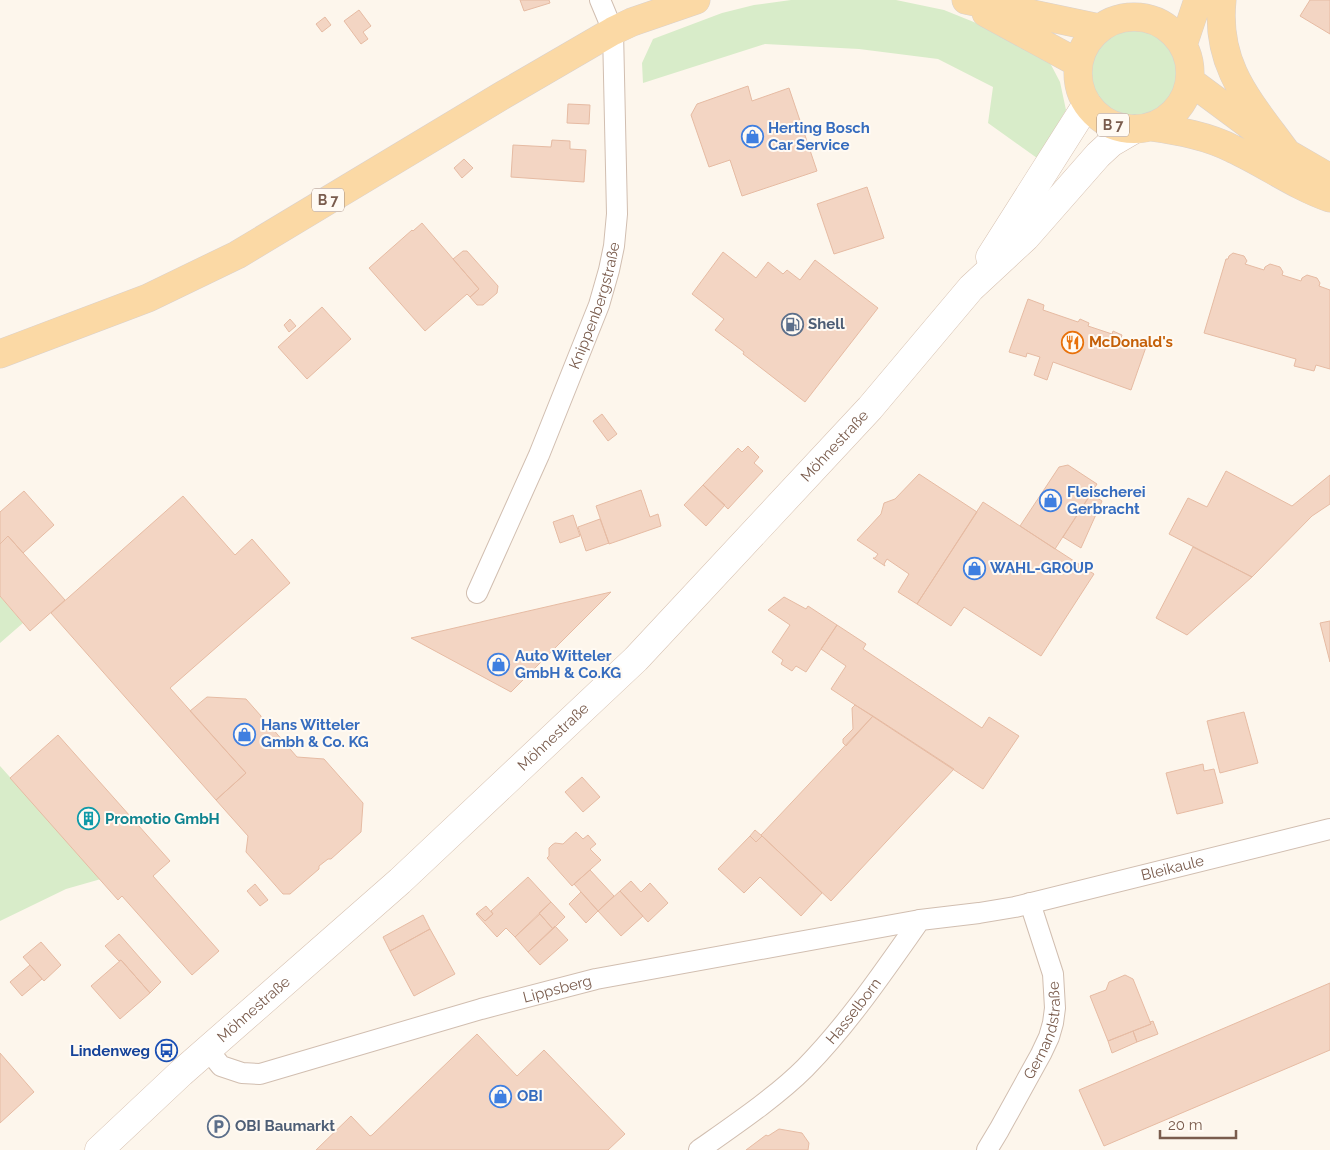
<svg xmlns="http://www.w3.org/2000/svg" width="1330" height="1150" font-family="Raleway,sans-serif">
  <style>
    .green { fill: #d8ecc9 }
    .building { fill: #f3d5c3; stroke: #e6bba3 }
    .lines { fill: none; stroke-linecap: round; stroke-linejoin: round }
    .street-casing { stroke: #d1beb0; stroke-width: 22 }
    .secondary-casing { stroke: #d6c0b0; stroke-width: 29 }
    .primary-casing { stroke: #dad1cd; stroke-width: 29 }
    .street { stroke: #fff; stroke-width: 20 }
    .secondary { stroke: #fff; stroke-width: 28 }
    .primary { stroke: #fbd9a5; stroke-width: 28 }
    .labels { text-anchor: middle; stroke-width: 4; stroke-linejoin: round; paint-order: stroke }
    .shield { fill: #fffaf3; stroke: #a28b7f; stroke-width: 1 }
    .shield-label { font-size: 14px; font-weight: bold; fill: #7a5c4d }
    .shop-label { font-size: 15px; font-weight: bold; fill: #366cbe; stroke: #fffaf3; text-anchor: start }
    .street-label { font-size: 15px; fill: #7a5c4d; stroke: #fffaf3 }
    .service-label { font-size: 15px; font-weight: bold; fill: #4e5e75; stroke: #fffaf3; text-anchor: start }
    .food-label { font-size: 15px; font-weight: bold; fill: #c56008; stroke: #fffaf3; text-anchor: start }
    .culture-label { font-size: 15px; font-weight: bold; fill: #0d838f; stroke: #fffaf3; text-anchor: start }
    .transit-label { font-size: 15px; font-weight: bold; fill: #164399; stroke: #fffaf3; text-anchor: end }
  </style>
  <rect width="100%" height="100%" fill="#fdf6ec"/>
  <path class="green" d="M791,0H896L944,10L996,31L1049,61L1060,82L1066,110L1037,158L988,123L993,87L938,59L859,49L765,44L643,83L642,63L653,39L722,13L754,5Z
    M1091 73a44 44 0 1 1 88 0a44 44 0 1 1-88 0Z
    M0,596L23,623L0,643Z
    M0,766L101,879L66,889L0,921Z"/>
  <path class="building" d="M520,0H549L550,3L524,11Z
    M1310,0H1330V34L1300,16Z
    M359,10L371,26L363,32L368,39L361,44L344,21Z
    M325,17L331,25L322,32L316,24Z
    M748,86L752,101L789,88L817,171L742,196L730,160L709,167L691,115L697,104Z
    M568,104L590,105L589,124L567,123Z
    M552,140L570,141V149L586,150L584,182L511,177L513,145L551,147Z
    M464,159L473,168L462,178L454,168Z
    M867,187L884,238L834,254L817,204Z
    M422,223L479,289L470,297L467,294L425,331L369,268L412,230L413,231Z
    M463,251H467L498,286L497,293L483,305H477L470,297L479,289L453,259Z
    M723,252L756,278L768,262L783,274L787,270L800,280L815,260L878,308L805,402L743,354L744,352L715,330L724,319L692,294Z
    M1233,253L1244,256L1247,261L1245,264L1264,270L1265,267L1270,264L1280,267L1283,272L1282,275L1301,281L1302,278L1307,275L1317,278L1320,283L1319,286L1330,290V369L1316,365L1314,371L1294,366L1296,359L1204,333L1226,259H1228L1229,256Z
    M1028,299L1044,305L1043,310L1078,322L1080,319L1089,323L1088,326L1112,334L1113,331L1122,335L1121,338L1146,347L1131,390L1053,362L1047,380L1034,375L1040,357L1027,353L1026,357L1009,352Z
    M322,307L351,339L307,379L278,347Z
    M290,319L296,326L289,332L284,325Z
    M602,414L617,434L608,441L593,421Z
    M748,446L759,457L754,463L763,471L728,509L703,485L738,448L742,452Z
    M1068,465L1097,484L1055,549L1020,526L1059,467Z
    M1226,471L1292,506L1330,475V504L1312,516L1252,577L1169,534L1188,498L1207,507Z
    M919,474L977,512L917,604L898,592L909,574L887,559L884,564L885,566L873,558H875L878,554L857,540L881,514L884,503L895,499Z
    M703,485L725,505L706,526L684,505Z
    M641,490L650,517L658,514L661,526L609,544L596,506Z
    M24,491L54,525L23,553L8,536L0,544V512Z
    M1091,494L1102,501L1081,548L1063,537Z
    M183,496L235,555L252,539L290,583L170,688L246,773L216,800L51,613Z
    M983,502L1094,574L1041,656L964,607L951,626L917,604Z
    M573,515L580,536L560,543L553,522Z
    M600,519L609,543L586,551L578,527Z
    M8,536L65,600L30,631L0,596V544Z
    M1193,547L1252,577L1187,635L1156,618Z
    M611,592L511,692L411,638Z
    M784,597L806,609L808,606L837,625L806,672L796,666L792,671L781,664L783,660L772,652L790,625L768,610Z
    M1330,621V662L1320,623Z
    M837,625L866,644L863,649L982,728L989,717L1019,736L983,789L831,689L846,666L821,649Z
    M207,697L246,699L261,716V719L268,727H271L297,757L324,759L363,803L361,832L331,859H328L319,866V869L290,894H283L246,852L248,836L216,800L246,773L190,711Z
    M855,705L873,716L846,746L843,743V739L853,729L852,708Z
    M1244,712L1258,763L1220,773L1207,721Z
    M873,716L954,769L831,901L761,835Z
    M58,735L170,861L153,876L219,951L192,975L122,896L118,900L10,778Z
    M1203,764L1204,771L1214,769L1223,803L1177,814L1166,773Z
    M582,777L600,797L583,812L565,792Z
    M755,830L762,836L756,842L750,836Z
    M576,832L583,839L588,835L596,844L590,849L601,860L572,886L547,858L549,856V848L552,845L555,843L563,844Z
    M750,836L756,842L762,836L822,893L801,916L760,877L744,893L718,869Z
    M590,870L614,896L598,911L574,884Z
    M528,877L551,902L515,937L506,928L497,937L476,914L477,913L485,921L493,914L491,911Z
    M631,881L641,892L650,883L668,903L648,922L620,891Z
    M255,884L268,900L260,906L247,891Z
    M620,891L643,916L621,936L598,911Z
    M581,892L598,911L586,923L569,904Z
    M551,902L565,917L553,929L539,913Z
    M486,906L493,914L485,921L477,913Z
    M540,914L553,929L528,952L515,937Z
    M423,915L430,929L390,951L383,937Z
    M555,926L568,940L540,965L528,952Z
    M430,929L455,974L414,996L390,951Z
    M119,934L161,982L150,993L121,960L119,961L105,946Z
    M41,942L61,965L44,981L23,957Z
    M121,960L150,993L120,1019L91,986Z
    M30,965L42,979L22,996L10,982Z
    M1125,975L1133,979L1151,1024L1108,1041L1090,996L1106,990L1109,982Z
    M1330,983V1050L1104,1146L1079,1090Z
    M1153,1021L1158,1034L1137,1042L1133,1031L1151,1024L1150,1022Z
    M1133,1031L1137,1042L1112,1053L1108,1041Z
    M477,1034L517,1076L544,1050L625,1134L608,1150H316L351,1116L370,1136L372,1135Z
    M0,1053L34,1092L0,1123Z
    M779,1129L802,1133L809,1143L808,1150H746L766,1135L768,1136Z"/>
  <g class="lines">
    <defs>
      <g id="street">
        <path id="s1" d="M477,593L539,455L599,305L609,270L614,246L617,214L613,31L600,0"/>
        <path id="s2" d="M208,1050L221,1066L242,1073L260,1074L481,1009L596,979L920,920"/>
        <path id="s3" d="M699,1150C733,1126 776,1097 805,1068C849,1023 884,971 920,920L979,913L1015,907L1330,829"/>
        <path id="s4" d="M987,1150L999,1130L1041,1054L1049,1037L1053,1023L1055,1008L1053,974L1030,903"/>
      </g>
      <g id="secondary">
        <path d="M990,257L1087,104"/>
        <path id="s5" d="M99,1150L181,1073L400,881L636,659L870,408L971,288L1026,237L1098,155L1111,143L1135,129"/>
      </g>
      <path id="primary" d="M966,0L1099,28
        M1222,0C1215,67 1250,102 1287,153
        M986,13L1078,63
        M1078 73a56 56 0 1 1 112 0a56 56 0 1 1-112 0Z
        M1183,45L1198,0
        M1190,81L1287,153L1330,178
        M1151,127C1179,131 1208,136 1233,149C1266,164 1295,186 1330,198
        M0,354L148,298L237,255L503,95L613,31L632,22L696,0"/>
    </defs>
    <use href="#street" class="street-casing"/>
    <use href="#secondary" class="secondary-casing"/>
    <use href="#primary" class="primary-casing"/>
    <use href="#street" class="street"/>
    <use href="#secondary" class="secondary"/>
    <use href="#primary" class="primary"/>
  </g>
  <defs>
    <symbol id="shop-ring" viewBox="-11 -11 22 22"><circle r="9.5" fill="#fffaf3" stroke="#3f7fe0" stroke-width="1.5"/><path d="M-5-2.5h2.3a2.7 3.5 0 0 1 5.4 0H5L5.5 6h-11ZM-1.5-2.5h3a1.5 2.3 0 0 0-3 0Z" fill="#3f7fe0"/></symbol>
    <symbol id="fuel-ring" viewBox="-11 -11 22 22"><circle r="9.5" fill="#fffaf3" stroke="#5c6f8a" stroke-width="1.5"/><path d="M-5.5-6h7V0h2V4h1.3V-2.5L3-4.5l.8-.8L6-3V5H2.5V1h-1V6h-7ZM-4.2-4.7v3.2H.2V-4.7Z" fill="#5c6f8a"/></symbol>
    <symbol id="restaurant-ring" viewBox="-11 -11 22 22"><circle r="9.5" fill="#fffaf3" stroke="#e8710a" stroke-width="1.5"/><path d="M-5-6h1v4h1v-4h1v4h1v-4h1v5L-1.5 .5V6h-2V.5L-5-1ZM5-6V6H3V1.5H1.5Q1.5-4 5-6Z" fill="#e8710a"/></symbol>
    <symbol id="building-ring" viewBox="-11 -11 22 22"><circle r="9.5" fill="#fffaf3" stroke="#0f9aa8" stroke-width="1.5"/><path d="M-4-6H4V6H1V3H-1V6H-4ZM-2.5-4.3h1.7v1.8h-1.7ZM.8-4.3h1.7v1.8H.8ZM-2.5-1h1.7V.8h-1.7ZM.8-1h1.7V.8H.8Z" fill="#0f9aa8"/></symbol>
    <symbol id="bus-ring" viewBox="-11 -11 22 22"><circle r="9.5" fill="#fffaf3" stroke="#1a4fb4" stroke-width="1.5"/><path d="M-5-6H5V4H4V6H2V4H-2V6H-4V4H-5ZM-3.5-4V0h7V-4ZM-3.5 1.2v1.5H-2V1.2ZM2 1.2v1.5H3.5V1.2Z" fill="#1a4fb4"/></symbol>
    <symbol id="parking-ring" viewBox="-11 -11 22 22"><circle r="9.5" fill="#fffaf3" stroke="#5c6f8a" stroke-width="1.5"/><path d="M-3.5-5.5H1a3.5 3.5 0 0 1 0 7H-1V5.5H-3.5ZM-1-3.4V-.6H.8a1.4 1.4 0 0 0 0-2.8Z" fill="#5c6f8a"/></symbol>
  </defs>
  <g fill-rule="evenodd">
    <use href="#shop-ring" x="740" y="124" width="25" height="25"/>
    <use href="#fuel-ring" x="780" y="312" width="25" height="25"/>
    <use href="#restaurant-ring" x="1060" y="330" width="25" height="25"/>
    <use href="#shop-ring" x="1038" y="488" width="25" height="25"/>
    <use href="#shop-ring" x="962" y="556" width="25" height="25"/>
    <use href="#shop-ring" x="486" y="652" width="25" height="25"/>
    <use href="#shop-ring" x="232" y="722" width="25" height="25"/>
    <use href="#building-ring" x="76" y="806" width="25" height="25"/>
    <use href="#bus-ring" x="154" y="1038" width="25" height="25"/>
    <use href="#shop-ring" x="488" y="1084" width="25" height="25"/>
    <use href="#parking-ring" x="206" y="1114" width="25" height="25"/>
  </g>
  <g class="labels">
    <g class="shield">
      <rect x="1097" y="113.5" width="32" height="23" rx="4"/>
      <rect x="312" y="188.5" width="32" height="23" rx="4"/>
    </g>
    <g class="shield-label">
      <text x="1113" y="130">B 7</text>
      <text x="328" y="205">B 7</text>
    </g>
    <g class="shop-label">
      <text x="768" y="133">Herting Bosch<tspan x="768" dy="17">Car Service</tspan></text>
      <text x="1067" y="497">Fleischerei<tspan x="1067" dy="17">Gerbracht</tspan></text>
      <text x="990" y="573">WAHL-GROUP</text>
      <text x="515" y="661">Auto Witteler<tspan x="515" dy="17">GmbH &amp; Co.KG</tspan></text>
      <text x="261" y="730">Hans Witteler<tspan x="261" dy="17">Gmbh &amp; Co. KG</tspan></text>
      <text x="517" y="1101">OBI</text>
    </g>
    <g class="street-label">
      <text dy="5" stroke="none"><textPath href="#s1" startOffset="311">Knippenbergstraße</textPath></text>
      <text dy="5" stroke="none"><textPath href="#s5" startOffset="1019">Möhnestraße</textPath></text>
      <text dy="5" stroke="none"><textPath href="#s5" startOffset="614">Möhnestraße</textPath></text>
      <text dy="5" stroke="none"><textPath href="#s3" startOffset="580">Bleikaule</textPath></text>
      <text dy="5" stroke="none"><textPath href="#s2" startOffset="370">Lippsberg</textPath></text>
      <text dy="5" stroke="none"><textPath href="#s5" startOffset="209">Möhnestraße</textPath></text>
      <text dy="5" stroke="none"><textPath href="#s3" startOffset="209">Hasselborn</textPath></text>
      <text dy="5" stroke="none"><textPath href="#s4" startOffset="134">Gernandstraße</textPath></text>
    </g>
    <g class="service-label">
      <text x="808" y="329">Shell</text>
      <text x="235" y="1131">OBI Baumarkt</text>
    </g>
    <g class="food-label">
      <text x="1089" y="347">McDonald's</text>
    </g>
    <g class="culture-label">
      <text x="105" y="824">Promotio GmbH</text>
    </g>
    <g class="transit-label">
      <text x="150" y="1056">Lindenweg</text>
    </g>
  </g>
  <path d="M1160 1130v8h76v-8" fill="none" stroke="#7a5c4d" stroke-width="2.5"/>
  <text x="1168" y="1130" font-size="15" fill="#7a5c4d" stroke="#fffaf3" stroke-width="4" paint-order="stroke">20 m</text>
</svg>
